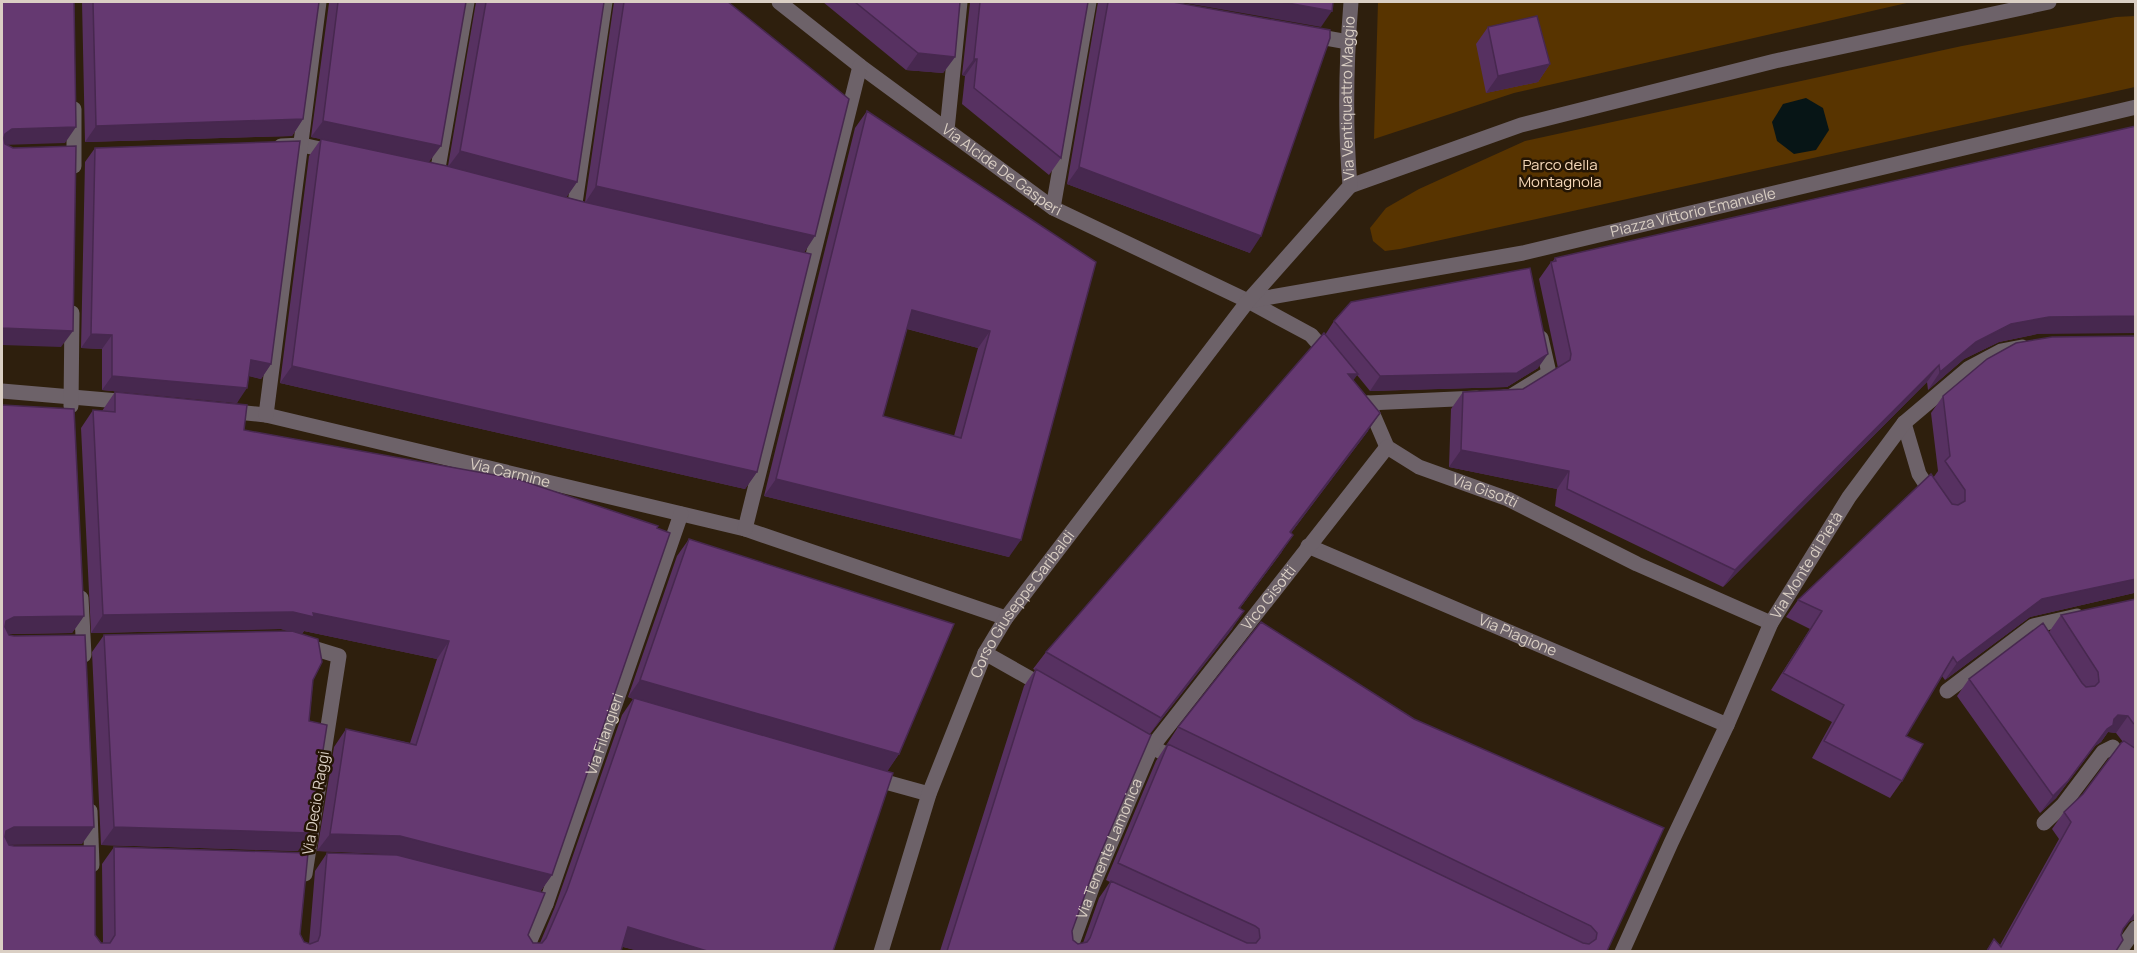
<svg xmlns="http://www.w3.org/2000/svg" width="2137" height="953" font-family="Manrope,sans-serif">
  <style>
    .green { fill: #583400 }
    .water { fill: #071516 }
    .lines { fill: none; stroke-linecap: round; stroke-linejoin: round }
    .minor { stroke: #6d6269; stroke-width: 15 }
    .wall { fill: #573161; fill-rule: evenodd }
    .shaded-wall { fill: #47284f }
    .building { fill: #653971; stroke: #47284f; stroke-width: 1.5; fill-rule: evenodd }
    .labels { text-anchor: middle; stroke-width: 5; stroke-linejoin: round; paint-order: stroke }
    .street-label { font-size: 15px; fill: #dacfc4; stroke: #241504 }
    .park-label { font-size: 15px; fill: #f6d8b9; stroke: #241504 }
  </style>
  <rect width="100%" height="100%" fill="#2e1f0d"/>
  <path class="green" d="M1378,2H1911L1514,93L1374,139Z
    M2135,16V87L1400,249L1385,251L1373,241L1370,228L1386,208L1419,189L1525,141L1962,46L2116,17Z"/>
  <path class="water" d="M1806,98L1823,108L1829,130L1816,150L1794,154L1777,141L1772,122L1783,104Z"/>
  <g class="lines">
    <g class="minor">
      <path id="s1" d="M779,2L860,66L1053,208L1248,301L1311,335L1330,357"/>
      <path d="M1309,35L1348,42"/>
      <path d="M74,109V166"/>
      <path d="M947,130L960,2"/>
      <path d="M281,146L302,145L334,152"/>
      <path d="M437,174L467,2"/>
      <path d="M1350,186L1521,125L1775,61L2049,2"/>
      <path d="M1053,208L1089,2"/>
      <path d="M574,210L605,2"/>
      <path id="s2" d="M1248,301L1523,253L2136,107"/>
      <path d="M2,391L130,402"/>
      <path d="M1504,397H1510L1549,373L1541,338"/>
      <path id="s3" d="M1368,403L1387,447L1419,467L1508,499L1637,564L1771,623"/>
      <path d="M1368,403L1477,398"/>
      <path d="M71,406L72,313"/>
      <path id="s4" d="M226,411L266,415L745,529L1006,618"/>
      <path d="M266,415L319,2"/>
      <path d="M1904,423L1919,474L1934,497"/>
      <path d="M745,529L860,66"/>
      <path id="s5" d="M1308,546L1727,725"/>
      <path d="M81,598L84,655"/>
      <path d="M300,644L339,656L305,874"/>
      <path d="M985,653L1047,688"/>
      <path d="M1947,691L2033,626L2077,616"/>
      <path d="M1131,736L1179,761"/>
      <path d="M871,778L929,794"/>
      <path d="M90,811L92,865"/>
      <path d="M2044,823L2063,805L2103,752L2113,747"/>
      <path d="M522,898L546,904"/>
      <path id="s6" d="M525,952L546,904L681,514"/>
      <path id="s7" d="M881,952L929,794L985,653L1006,618L1248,301L1350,186C1345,125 1346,63 1351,2"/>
      <path id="s8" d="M1069,952L1093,885L1151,748L1387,447"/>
      <path id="s9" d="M1622,952L1671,843L1727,725L1771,623L1849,497L1904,423L1969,368L2001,351L2022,347"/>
      <path d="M2119,952L2136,928"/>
    </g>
  </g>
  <path class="wall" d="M82,2H319L303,119L292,136L85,142Z
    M328,2H466L429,162L448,166L476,2H604L577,182L566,197L585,202L614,2H728L804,252L757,472L745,489L280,383L309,156L321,139L311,137L329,3Z
    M823,2H960L955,57L943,73L906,70Z
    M969,2H1088L1061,158L1049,175L962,104L965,76L962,75L970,3Z
    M1098,2H1173L1250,253L1067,184Z
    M1488,27L1550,64L1538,82L1486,93L1476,44Z
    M867,111L1096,262L1009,557L764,496L855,128ZM907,329L978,348L954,436L883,416Z
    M95,148L271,364L261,379L249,376L237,403L102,390V349L81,348L85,162Z
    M1555,258L2037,334L1999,342L1964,359L1928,390L1927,382L1723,587L1555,506L1557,489L1449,467L1451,409L1463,392L1523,389L1558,368L1539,279L1551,262L1553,261Z
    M1334,321L1538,368L1507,387L1370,391L1357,375L1353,380L1368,431L1291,533L1281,553L1240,608L1232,629L1150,734L1096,864L1072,931L1073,940L1078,944L1083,943L1099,898L1110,882L1106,880L1156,761L1178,727L1414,719L1664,828L1607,951H940L1024,686L1035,670L1033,669L1046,652L1325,335Z
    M115,392L244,430L517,479L552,875L540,892L528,935L533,943H540L555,907L622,715L633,699L628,697L677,556L689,539L899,754L887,771L639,951L623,947L2,951V405L84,616L72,633L9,634L82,844H9L95,935L101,943H103L102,864L114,847L300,934L304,942L309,944L315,871L327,853L395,855L388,854L317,851L334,747L346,729L410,743L437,659L304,631L302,634L313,680L298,851L101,845L92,652L104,635L289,631L281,629L91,633L81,428L93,410L102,411Z
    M1943,396L2134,593L2030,617L1945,680L1942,676L1906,736L1902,781L1890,798L1812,758L1832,722L1771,690L1810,629L1786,617L1798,600L1933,478L1938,471L1931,413Z
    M2136,599V919L2128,922L2123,930L2116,951H1986L1994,939L2000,945L2059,839L2052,829L2064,812L2083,794L2123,742L2116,733L2108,732L2101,742L2095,746L2056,798L2040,813L1957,696L1969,679L2049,632L2061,615Z"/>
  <path class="shaded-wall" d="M1179,2H1282L1332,11L1321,27Z
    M918,53L955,57L943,73L906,70Z
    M974,59H977L965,76L962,75Z
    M1550,64L1538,82L1486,93L1498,76Z
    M303,119L292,136L85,142L96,126Z
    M323,121L441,146L429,162L311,137Z
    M76,127L65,143L2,145L5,134L12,129Z
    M460,151L577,182L566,198L448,167Z
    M1079,167L1261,236L1250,253L1067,184Z
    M596,186L815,236L804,253L585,203Z
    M912,310L990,331L978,348L900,327Z
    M2136,316V333L2037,334L1999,342L1964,359L1928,390L1940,372L1976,342L2011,324L2049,317Z
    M2,328L73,331L61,347L2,345Z
    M91,334L112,335L102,349L81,348Z
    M1548,354L1538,368L1507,387L1370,391L1380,376Z
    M251,360L271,364L261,379L241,374Z
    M1939,365L1927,382L1723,587L1735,570Z
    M292,366L757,472L745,489L280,383Z
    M1348,374H1358L1345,391Z
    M112,376L247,388L237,403L102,390Z
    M1380,413L1368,431L1278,550L1290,532Z
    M1461,450L1569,471L1557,489L1449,467Z
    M776,479L1021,540L1009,557L764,496Z
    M1293,535L1281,553L1227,625L1239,608Z
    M2136,579V594L2134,593L2030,617L1945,680L1957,663L2042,599Z
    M1244,611L1232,629L1149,735L1161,718Z
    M293,612L313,613L449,641L437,659L304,631L301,635L281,629L91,633L103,615Z
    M84,616L72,633L2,634L6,621L14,617Z
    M640,680L899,754L887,772L628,697Z
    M2118,715L2128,716L2116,733L2108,732L2101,742L2095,746L2056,798L2040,813L2053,796L2114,719Z
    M14,827H94L82,844L2,845L6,831Z
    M114,827L310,833L298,851L101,845Z
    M330,834L400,836L552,875L540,892L388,854L317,851Z
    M2136,912V919L2128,922Z
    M628,927L707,951H639L616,945Z"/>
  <path class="building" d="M2,2H74L76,127L12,129L5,134L4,138L5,144L13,148L76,146L73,331L2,328Z
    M93,2H319L303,119L96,126Z
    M338,2H466L441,146L323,121Z
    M486,2H604L577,182L460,151Z
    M624,2H728L849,99L815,236L596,186Z
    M855,2H960L955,57L918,53Z
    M980,2H1088L1061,158L974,88L977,59H974Z
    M1108,2H1173L1330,30V38L1261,236L1079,167Z
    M1282,2H1333L1332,11Z
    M1537,16L1550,64L1498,76L1488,27Z
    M867,111L1096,262L1021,540L776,479ZM912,310L990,331L961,438L883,416Z
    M2136,126V316L2049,317L2011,324L1976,342L1940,372L1939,365L1735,570L1567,489L1569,471L1461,450L1463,392L1523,389L1570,360L1571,354L1551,262L1556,261L1555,258Z
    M321,139L447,166L584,202L811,254L757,472L292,366Z
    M300,141L271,364L251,360L247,388L112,376V335L91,334L95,148Z
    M1530,268L1548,354L1517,373L1380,376L1334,321L1351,302Z
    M1324,333L1358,374H1348L1380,413L1290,532L1293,535L1239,608L1244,611L1161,718L1046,652Z
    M2136,336V579L2042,599L1957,663L1953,657L1906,736L1923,744L1902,781L1824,741L1844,705L1783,673L1822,611L1798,600L1931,474L1952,504L1958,505L1965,501V490L1945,461L1950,456L1943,396L1987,359L2016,343L2052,337Z
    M115,392L247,405L244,430L517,479L658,526L657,528L670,533L552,875L400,836L330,834L346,729L416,745L449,641L313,613L314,617L293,612L103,615L93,410L115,412Z
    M2,405L74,409L84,616L14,617L6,621L5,627L9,635L14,636L85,635L94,827H14L6,831L5,837L9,845L14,846H95V935L101,943H110L115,935L114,847L308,853L300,934L304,942L310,944L318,941L320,935L327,853L397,855L545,893L528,935L533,943H542L546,938L567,890L634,698L893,773L833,951H707L628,927L621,951H2Z
    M689,539L954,624L899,754L640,680Z
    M2136,599V725L2133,723L2128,716L2118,715L2114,719L2113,725L2107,729L2068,781L2053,796L1969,679L2043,623L2082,683L2086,687L2095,686L2099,682L2098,672L2061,615Z
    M1261,622L1414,719L1664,828L1607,951H947L1036,669L1151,735L1096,864L1072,931L1073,940L1078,944L1087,942L1090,938L1111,881L1247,943H1256L1260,938L1259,929L1255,926L1118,863L1168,744L1583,943L1589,944L1596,939L1597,933L1591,926L1178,727Z
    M292,631L318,639L322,662L313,680L309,721L327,725L310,833L114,827L104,635Z
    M2124,741L2136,749V912L2123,929L2121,935L2123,940L2116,951H1987L1994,939L2001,947L2071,822L2064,812L2083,794L2121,743Z"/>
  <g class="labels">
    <g class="street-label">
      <text dy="5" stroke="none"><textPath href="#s7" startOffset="998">Via Ventiquattro Maggio</textPath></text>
      <text dy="5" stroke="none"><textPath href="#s1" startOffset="279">Via Alcide De Gasperi</textPath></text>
      <text dy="5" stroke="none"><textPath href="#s2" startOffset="454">Piazza Vittorio Emanuele</textPath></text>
      <text dy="5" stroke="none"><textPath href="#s4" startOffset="291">Via Carmine</textPath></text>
      <text dy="5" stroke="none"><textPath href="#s3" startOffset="156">Via Gisotti</textPath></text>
      <text dy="5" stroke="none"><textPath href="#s9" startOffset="429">Via Monte di Pietà</textPath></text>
      <text dy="5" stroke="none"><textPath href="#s8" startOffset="411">Vico Gisotti</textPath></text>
      <text dy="5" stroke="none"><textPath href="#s7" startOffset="378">Corso Giuseppe Garibaldi</textPath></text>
      <text dy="5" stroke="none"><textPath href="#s5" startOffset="228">Via Piagione</textPath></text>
      <text dy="5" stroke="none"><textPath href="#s6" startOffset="232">Via Filangieri</textPath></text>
      <text transform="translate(316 803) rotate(-81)" y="5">Via Decio Raggi</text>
      <text dy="5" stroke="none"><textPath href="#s8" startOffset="111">Via Tenente Lamonica</textPath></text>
    </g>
    <g class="park-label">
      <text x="1560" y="170">Parco della<tspan x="1560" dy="17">Montagnola</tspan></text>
    </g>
  </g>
  <rect width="2137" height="953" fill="none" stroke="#dacfc4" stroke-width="6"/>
</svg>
